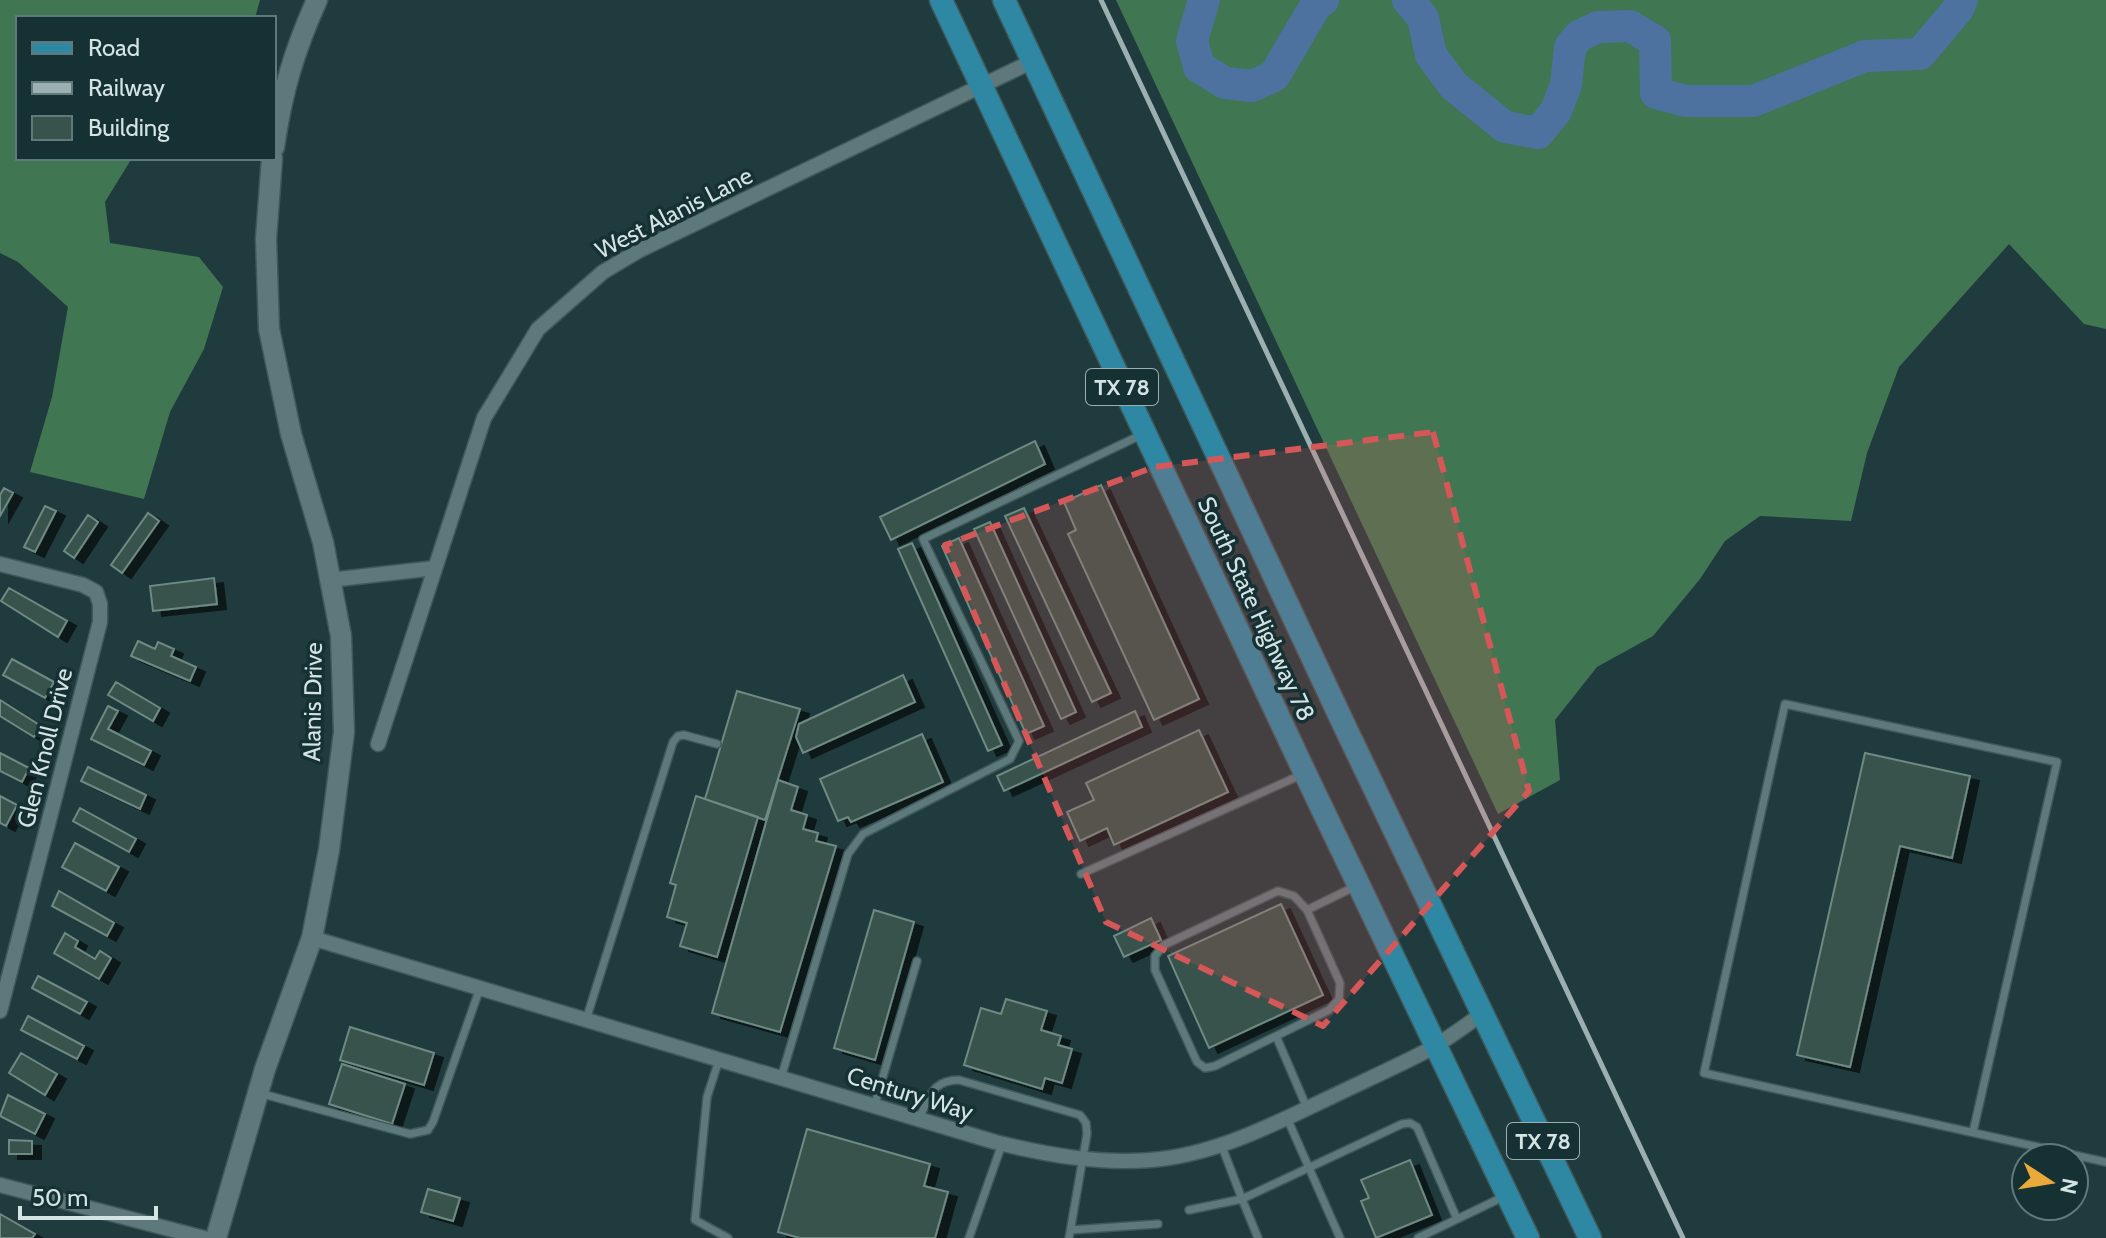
<svg xmlns="http://www.w3.org/2000/svg" width="2106" height="1238" font-family="Cabin,sans-serif">
  <style>
    .forest { fill: #407652 }
    .lines { fill: none; stroke-linecap: round; stroke-linejoin: round }
    .river { stroke: #4e729f; stroke-width: 32 }
    .building { fill: #38524c; stroke: #6e8a83; stroke-width: 2; filter: url(#shadow) }
    .service-casing { stroke: #40585a; stroke-width: 10 }
    .minor-casing { stroke: #40585a; stroke-width: 17 }
    .secondary-casing { stroke: #40585a; stroke-width: 23 }
    .primary-casing { stroke: #40585a; stroke-width: 25 }
    .service { stroke: #5d797c; stroke-width: 7 }
    .minor { stroke: #5d797c; stroke-width: 14 }
    .secondary { stroke: #5d797c; stroke-width: 20 }
    .primary { stroke: #2e88a4; stroke-width: 22 }
    .rail { stroke: #9cb0b1; stroke-width: 5 }
    .marked { fill: #d65757; fill-opacity: 0.2; stroke: #d65757; stroke-width: 6; stroke-dasharray: 16 10; stroke-linejoin: round }
    .labels { text-anchor: middle; stroke-width: 7; stroke-linejoin: round; paint-order: stroke }
    .shield { fill: #163133; stroke: #9baeb0; stroke-width: 2 }
    .shield-label { font-size: 22px; font-weight: bold; fill: #d4e4e5 }
    .street-label { font-size: 24px; fill: #d4e4e5; stroke: #163133 }
  </style>
  <defs>
    <filter id="shadow"><feDropShadow dx="9" dy="5" stdDeviation="0" flood-color="#0009"/></filter>
  </defs>
  <rect width="100%" height="100%" fill="#203b3e"/>
  <path class="forest" d="M0,0H260L255,18H18V158H132L105,202L110,243L199,257L223,287L204,349L170,412L144,499L30,472L52,397L68,307L18,262L0,253Z
    M1116,0H2106V329L2084,324L2009,244L1899,367L1867,453L1851,521L1760,516L1725,541L1700,579L1653,636L1597,667L1555,720L1560,780L1498,814Z"/>
  <g class="lines">
    <path class="river" d="M1204,0L1192,41L1199,67L1225,83L1252,86L1274,76L1316,5L1323,0
      M1408,0L1423,18L1431,55L1454,86L1505,127L1538,133L1556,111L1566,85L1570,47L1579,36L1598,27L1630,26L1655,41L1656,93L1686,101H1753L1865,56L1920,54L1958,9L1962,0"/>
  </g>
  <path class="building" d="M1035,441L1045,464L891,540L880,517Z
    M1101,485L1199,699L1154,720L1068,534L1076,530L1064,502Z
    M4,488L13,493L0,516V495Z
    M45,506L56,511L35,552L24,547Z
    M1024,508L1111,693L1092,702L1005,516Z
    M148,513L159,521L122,573L111,565Z
    M88,515L98,522L74,558L64,551Z
    M990,522L1076,712L1061,719L974,529Z
    M959,538L1044,726L1026,734L942,546Z
    M912,543L1002,745L988,751L898,549Z
    M214,578L217,604L153,611L150,586Z
    M9,588L67,621L58,637L1,601Z
    M138,641L155,649L158,642L174,649L171,656L196,667L190,681L131,656Z
    M12,659L54,682L45,698L3,675Z
    M903,675L915,702L803,753L796,737L799,724Z
    M116,682L160,708L153,721L108,695Z
    M737,691L800,709L765,820L705,799Z
    M0,700L41,726L34,737L0,716Z
    M108,706L118,711L108,729L151,751L144,765L91,739Z
    M1135,711L1142,727L1004,791L997,776Z
    M1199,730L1228,792L1114,845L1107,828L1080,841L1067,812L1094,800L1086,783Z
    M922,734L943,782L851,822L848,817L838,821L820,779Z
    M0,753L29,768L22,782L0,771Z
    M1865,753L1970,776L1952,858L1900,846L1850,1067L1797,1055Z
    M88,767L146,795L140,809L81,781Z
    M778,780L798,787L791,810L807,815L803,829L818,833L816,841L836,846L780,1032L712,1013Z
    M0,796L17,805L6,826L0,823Z
    M696,796L758,817L717,957L680,946L687,923L667,917L676,885L670,883Z
    M80,808L136,839L129,852L73,821Z
    M75,843L119,867L106,891L62,867Z
    M59,891L114,923L107,936L52,906Z
    M1281,904L1323,995L1209,1048L1168,956Z
    M874,910L914,922L875,1060L834,1048Z
    M1151,918L1161,940L1124,957L1114,936Z
    M65,933L78,941L75,947L95,959L100,951L111,958L99,979L54,953Z
    M38,976L87,1002L80,1014L32,988Z
    M1006,999L1047,1011L1041,1030L1061,1036L1058,1045L1072,1049L1062,1083L1045,1078L1042,1089L964,1065L981,1008L1001,1014Z
    M28,1016L84,1046L77,1059L21,1030Z
    M350,1027L434,1053L424,1085L340,1060Z
    M21,1053L57,1074L45,1095L9,1073Z
    M342,1064L405,1084L392,1124L329,1104Z
    M8,1095L45,1114L35,1134L0,1116Z
    M807,1129L930,1164L924,1186L948,1192L935,1238H800L778,1232Z
    M9,1140L32,1141V1154H9Z
    M1410,1160L1432,1215L1376,1238L1361,1201L1369,1198L1361,1180Z
    M428,1189L460,1198L453,1221L421,1212Z
    M0,1214L35,1234L32,1238H0Z"/>
  <g class="lines">
    <defs>
      <path id="service" d="M1081,874L1303,774
        M1307,910L1294,896L1278,891L1164,945L1155,956V970L1197,1062L1205,1068L1215,1066L1329,1010L1339,999L1340,983L1307,910L1356,886
        M586,1020L673,742L678,736L684,735L717,744
        M1276,1036L1307,1108
        M719,1060L707,1097L695,1220L728,1238
        M781,1078L848,854L863,834L1010,759L1019,741L923,539L1141,435
        M259,1093L410,1134L428,1130L433,1122L480,988
        M874,1107L917,961
        M919,1118C930,1097 932,1080 959,1080L1080,1115L1086,1123L1087,1134L1069,1238
        M1287,1118L1340,1238
        M1973,1132L2057,762L1785,704L1704,1073L2106,1162
        M1221,1144L1242,1199L1402,1124L1410,1123L1417,1127L1457,1219
        M1189,1210L1242,1199L1258,1238
        M1071,1230L1158,1224
        M969,1238L1002,1144
        M1418,1238L1505,1196"/>
      <path id="minor" d="M0,564L83,585L96,592L100,604V622L0,1011
        M330,580L435,568
        M378,744L484,418L538,329L603,272L640,250L1033,61
        M312,938L995,1142C1047,1155 1097,1164 1151,1160C1216,1155 1276,1123 1333,1096C1366,1080 1400,1065 1432,1048C1449,1038 1466,1025 1482,1014
        M0,1185L204,1238"/>
      <path id="secondary" d="M274,147C282,92 294,51 317,0
        M216,1238L265,1069L312,938L329,850L344,732L341,636L323,542L291,434L269,329L266,239L272,158"/>
      <path id="primary" d="M941,0L1305,773L1528,1238
        M1004,0L1345,727L1590,1238"/>
    </defs>
    <use href="#service" class="service-casing"/>
    <use href="#minor" class="minor-casing"/>
    <use href="#secondary" class="secondary-casing"/>
    <use href="#primary" class="primary-casing"/>
    <use href="#service" class="service"/>
    <use href="#minor" class="minor"/>
    <use href="#secondary" class="secondary"/>
    <use href="#primary" class="primary"/>
    <path class="rail" d="M1101,0L1683,1238"/>
  </g>
  <path class="marked" d="M1433,432L1529,791L1323,1026L1106,922L945,545L1154,467Z"/>
  <g class="labels">
    <g class="shield">
      <rect x="1086" y="369" width="72" height="36" rx="6"/>
      <rect x="1507" y="1123" width="72" height="36" rx="6"/>
    </g>
    <g class="shield-label">
      <text x="1122" y="395">TX 78</text>
      <text x="1543" y="1149">TX 78</text>
    </g>
    <g class="street-label">
      <text transform="translate(674 213) rotate(-27)" y="8">West Alanis Lane</text>
      <text transform="translate(1256 609) rotate(65)" y="8">South State Highway 78</text>
      <text transform="translate(313 702) rotate(-89)" y="8">Alanis Drive</text>
      <text transform="translate(45 748) rotate(-76)" y="8">Glen Knoll Drive</text>
      <text transform="translate(910 1094) rotate(17)" y="8">Century Way</text>
    </g>
  </g>
  <rect x="16" y="16" width="260" height="144" fill="#163133" stroke="#62797a" stroke-width="2"/>
  <rect x="32" y="42" width="40" height="12" fill="#2e88a4" stroke="#62797a" stroke-width="2"/>
  <text x="88" y="56" font-size="24" fill="#d4e4e5">Road</text>
  <rect x="32" y="82" width="40" height="12" fill="#9cb0b1" stroke="#62797a" stroke-width="2"/>
  <text x="88" y="96" font-size="24" fill="#d4e4e5">Railway</text>
  <rect x="32" y="116" width="40" height="24" fill="#38524c" stroke="#62797a" stroke-width="2"/>
  <text x="88" y="136" font-size="24" fill="#d4e4e5">Building</text>
  <g transform="translate(2050 1182) rotate(102)"><circle r="38" fill="#163133" stroke="#62797a" stroke-width="2"/>
  <path d="M0-6L14 30L0 20L-14 30Z" fill="#eaaa39"/>
  <text y="-12" font-size="22" font-weight="bold" text-anchor="middle" fill="#d4e4e5">N</text>
  </g>
  <path d="M20 1206v12h136v-12" fill="none" stroke="#d4e4e5" stroke-width="4"/>
  <text x="32" y="1206" font-size="24" fill="#d4e4e5" stroke="#163133" stroke-width="6" paint-order="stroke">50 m</text>
</svg>
